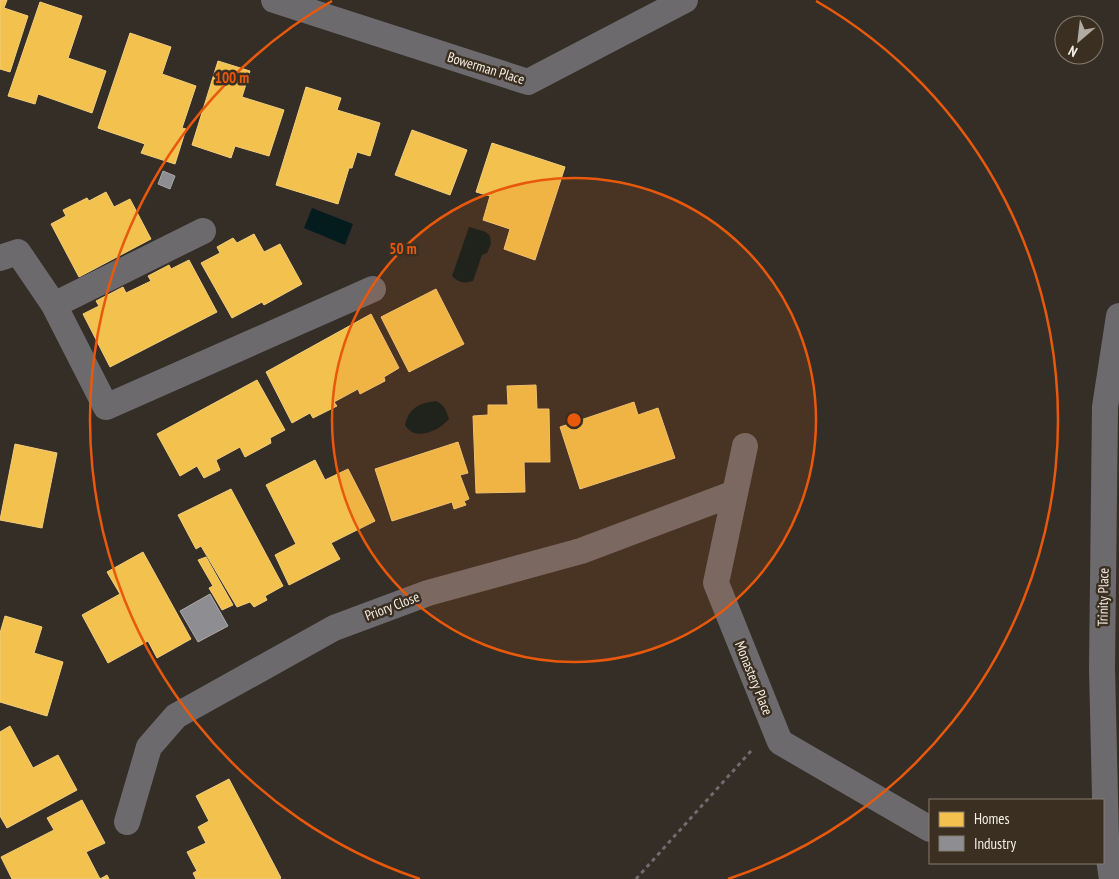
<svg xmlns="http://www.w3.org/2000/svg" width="1119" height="879" font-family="'PT Sans Narrow',sans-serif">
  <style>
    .water { fill: #051c1f }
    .homes { fill: #f2c14e; stroke: #f3ce7b }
    .industry { fill: #8d8d92; stroke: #acaaab }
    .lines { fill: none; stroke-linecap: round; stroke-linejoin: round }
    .path { stroke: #706b6d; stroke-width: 3; stroke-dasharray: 4 4; stroke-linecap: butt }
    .street { stroke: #6d6a6e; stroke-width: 26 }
    .ring { fill: none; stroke: #e8590c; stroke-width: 2.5 }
    .labels { text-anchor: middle; stroke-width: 5; stroke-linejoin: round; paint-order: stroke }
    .street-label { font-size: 14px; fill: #f5eee5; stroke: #3a2f21 }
    .centre { fill: #e8590c; stroke: #3a2f21; stroke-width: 2.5 }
    .ring-label { font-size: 15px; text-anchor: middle; font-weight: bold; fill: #e8590c; stroke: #3a2f21; stroke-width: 5; stroke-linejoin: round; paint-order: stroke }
  </style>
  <rect width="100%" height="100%" fill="#342e27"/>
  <path class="water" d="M312,208L353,224L345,245L304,228Z
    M469,227L486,232L490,236L491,244L487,253L482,255L473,281C464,284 458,282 452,276Z
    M436,401C445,405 446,411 449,419C439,431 415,442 405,425C409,408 419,403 436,401Z"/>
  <path class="homes" d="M0,0H7L4,8L28,16L10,72L0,69Z
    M40,2L82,16L68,58L106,71L92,113L38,94L35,104L8,96Z
    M130,33L171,47L162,74L196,86L182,128L186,129L175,164L141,153L145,144L98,128Z
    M218,61L250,71L242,97L284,110L269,156L235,146L231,158L192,145Z
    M306,87L341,98L337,110L380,123L370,156L357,152L352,168H349L338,204L276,185Z
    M412,130L467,150L450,195L395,175Z
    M492,143L565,167L535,260L504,249L510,229L483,220L490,196L476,192Z
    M106,192L114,207L130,199L151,239L79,277L51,224L66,216L63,210L87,198L89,201Z
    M254,234L264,252L280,244L302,284L264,305L262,302L232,318L201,263L220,253L217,247L233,238L237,243Z
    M189,260L217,312L110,367L83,314L99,306L96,301L123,287L126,293L151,281L148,276L169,265L171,269Z
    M436,289L464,344L409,372L381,317Z
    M371,314L399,368L384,377L385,381L360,394L358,389L334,402L337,406L313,418L310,413L292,423L266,372Z
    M257,380L285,430L270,438L271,443L245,457L240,447L216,460L220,470L204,478L197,466L180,476L157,434Z
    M536,385L537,409H549L550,462H524L525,492L476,493L473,416L488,415V405H508L507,386Z
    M634,402L638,415L658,408L675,458L580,489L560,427Z
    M458,442L468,473L460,475L469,499L464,501L466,505L454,509L452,502L392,521L375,469Z
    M15,444L57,453L42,528L0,520Z
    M315,460L325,480L348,469L375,521L331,543L340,559L289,585L275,555L296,544L266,485Z
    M231,489L283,586L265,596L267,600L254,607L250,602L237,607L201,546L196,549L178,515Z
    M143,552L191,639L157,658L148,641L108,663L82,615L120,594L107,572Z
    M206,557L233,605L222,610L209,588L213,586L198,560Z
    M5,616L42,627L34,653L63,662L47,716L0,702V633Z
    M10,726L33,768L58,755L77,790L7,828L0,816V732Z
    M229,779L281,878L279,879H196L193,873L197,871L187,852L206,843L198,827L209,821L196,796Z
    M82,800L105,843L86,852L100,879L107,875L109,879H12L1,857L54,830L47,818Z"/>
  <path class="industry" d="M163,171L175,176L170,189L158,184Z
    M210,594L228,626L198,642L180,611Z"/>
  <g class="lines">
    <path class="path" d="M636,879L751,751"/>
    <path class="street" d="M274,0L528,82L685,0
      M0,258L18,252L54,305L203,231
      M54,305L106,407L373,289
      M745,446L716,583L780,742L930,829
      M127,822L149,747L176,716L334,628L428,593L581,551L735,493
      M1112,879L1106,839L1102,668L1105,407L1119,316"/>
  </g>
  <circle cx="574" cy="420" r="242" fill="#e8590c" fill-opacity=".12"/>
  <g class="ring">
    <circle cx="574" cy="420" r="242"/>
    <path d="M420 879A484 484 0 0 1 332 1M816 1A484 484 0 0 1 728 879"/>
  </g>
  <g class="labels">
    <g class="street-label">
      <text transform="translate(486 68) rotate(17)" y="5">Bowerman Place</text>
      <text transform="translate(1103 597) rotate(-89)" y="5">Trinity Place</text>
      <text transform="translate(392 606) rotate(-21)" y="5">Priory Close</text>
      <text transform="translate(754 678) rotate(68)" y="5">Monastery Place</text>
    </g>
  </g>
  <circle cx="574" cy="420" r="8" class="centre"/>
  <g class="ring-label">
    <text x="232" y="83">100 m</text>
    <text x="403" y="254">50 m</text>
  </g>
  <rect x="929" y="799" width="175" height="65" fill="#3a2f21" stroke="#857b6f"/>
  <rect x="939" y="812" width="25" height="15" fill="#f2c14e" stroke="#857b6f"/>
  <text x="974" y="824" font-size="15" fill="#f5eee5">Homes</text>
  <rect x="939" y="836" width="25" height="15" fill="#8d8d92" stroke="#857b6f"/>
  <text x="974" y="849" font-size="15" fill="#f5eee5">Industry</text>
  <g transform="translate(1079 40) rotate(208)"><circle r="24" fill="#3a2f21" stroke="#857b6f"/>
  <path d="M0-4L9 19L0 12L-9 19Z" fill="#b1aba2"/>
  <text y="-8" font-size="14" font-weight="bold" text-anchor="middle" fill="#f5eee5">N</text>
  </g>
</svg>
